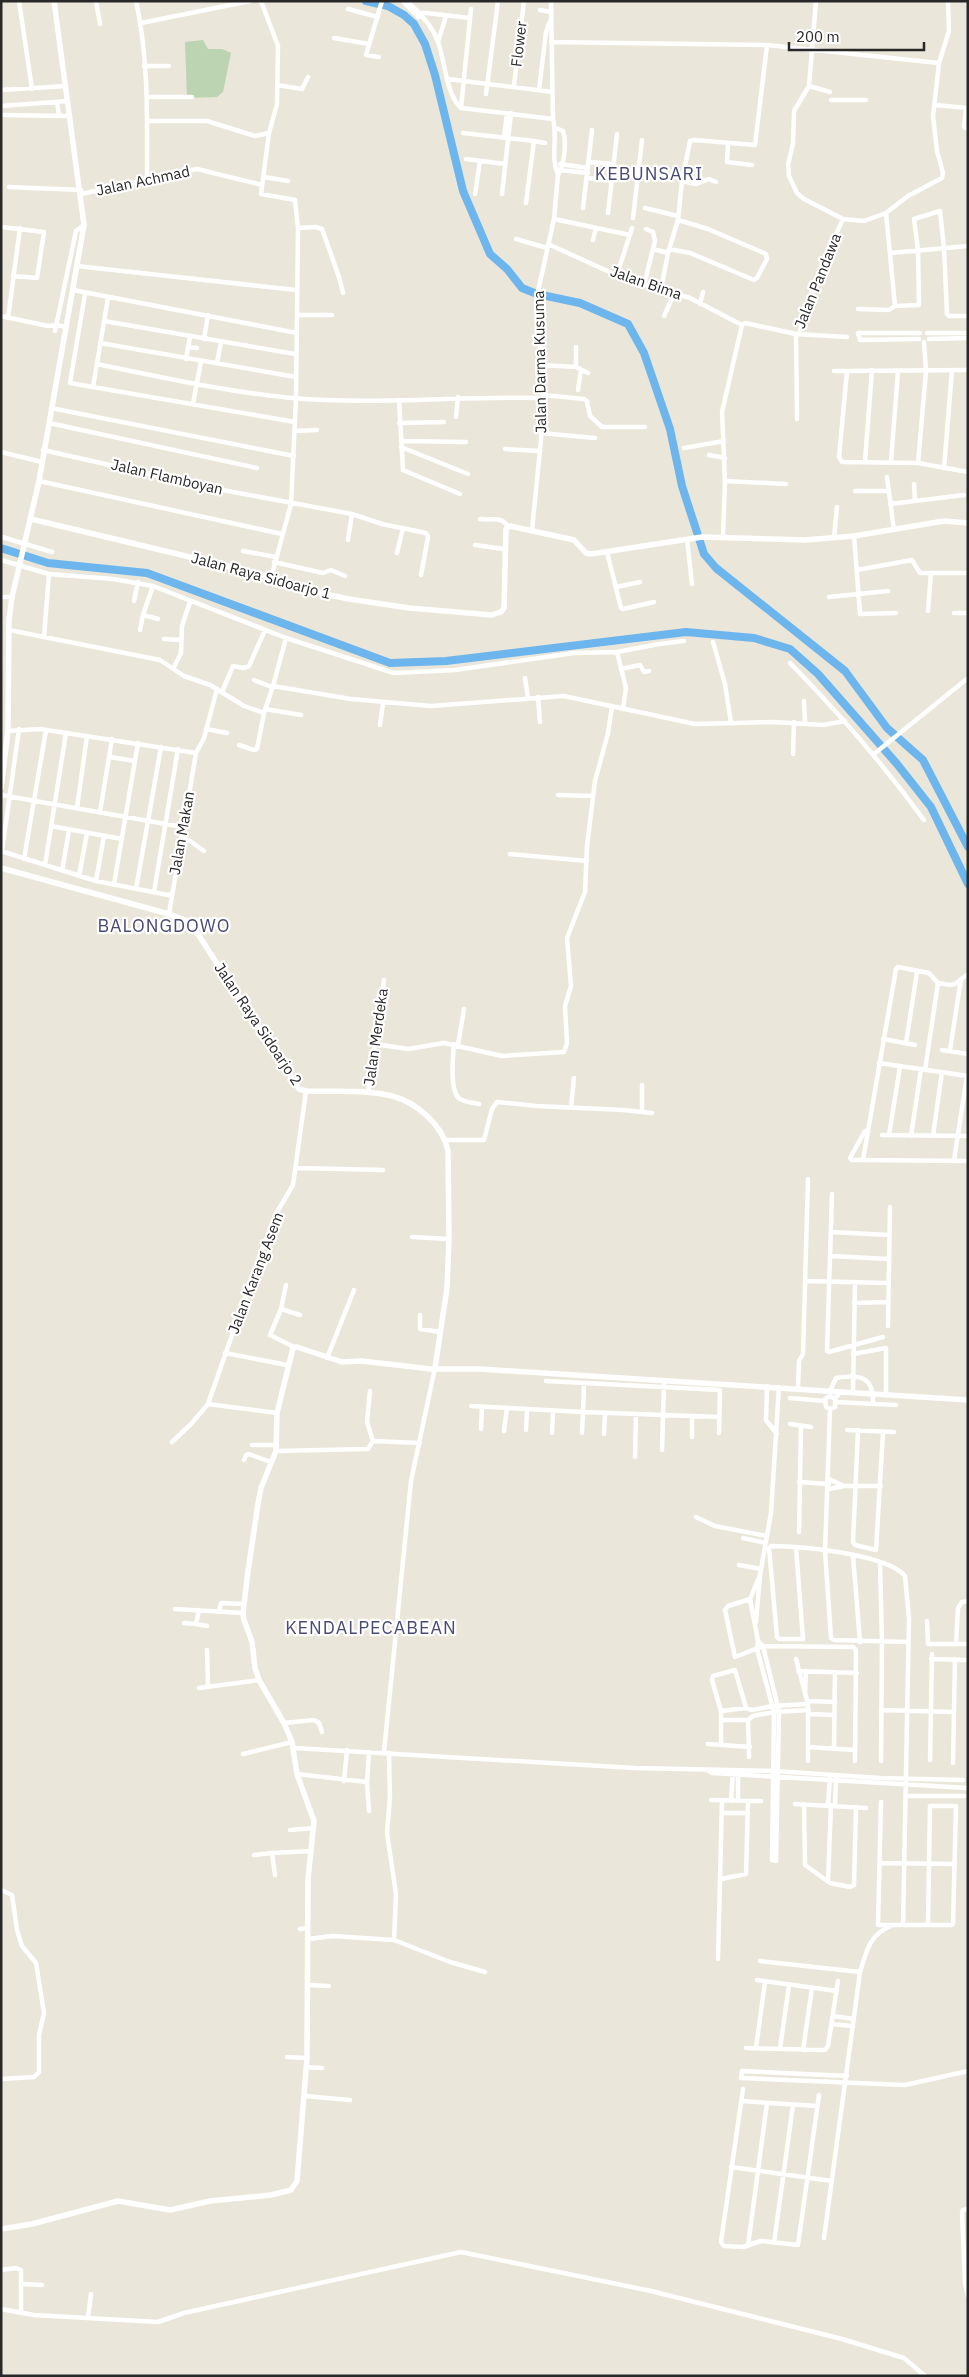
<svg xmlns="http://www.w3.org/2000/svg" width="969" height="2377" font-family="'IBM Plex Sans',sans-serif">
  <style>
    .cemetery { fill: #bcd4b1 }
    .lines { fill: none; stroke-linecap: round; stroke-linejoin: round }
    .river { stroke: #6cb5ed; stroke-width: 8 }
    .minor { stroke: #fff; stroke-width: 4.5 }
    .tertiary { stroke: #fff; stroke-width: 5.5 }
    .labels { text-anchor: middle; stroke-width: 4.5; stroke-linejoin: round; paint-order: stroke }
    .street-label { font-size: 15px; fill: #282828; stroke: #fff }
    .quarter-label { font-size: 18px; letter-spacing: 1px; fill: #494a78; stroke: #fff }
  </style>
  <rect width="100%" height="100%" fill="#eae6d9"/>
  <path class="cemetery" d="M203,40L208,49H222L231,53L223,92L217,97L187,98L185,42Z"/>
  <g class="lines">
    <path class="river" d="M366,1L388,6L404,15L414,24L425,44L435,75L463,191L490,254L507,269L522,288L537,294L580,303L628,324L644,353L670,429L682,486L704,554L716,568L845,671L887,728L923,760L968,847
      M1,548L48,563L147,573L390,663L446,661L686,632L754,638L790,649L818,674L897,764L931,807L968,884"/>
    <path class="minor" d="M19,1L32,89
      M96,1L100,24
      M136,1C149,60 147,120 147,179
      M261,1L278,46L277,104L269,133L261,194L295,200L298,228L296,398L291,504L271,578
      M403,1L407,6L411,1
      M551,1L553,119C558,138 550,157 558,175
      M816,1L809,86L794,111L793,143L788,165L789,176L797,193L804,199L843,219L864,221L886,213L908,196L942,178L943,173L937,151L933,116L939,63L949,31L948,1
      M411,5C421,14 433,28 438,42C445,60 446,95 461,108L553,119
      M407,6L419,17
      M348,9L378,17
      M540,10L551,12
      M418,17L421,13H426L470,18
      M141,23L250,1
      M334,38L369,44
      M438,42L446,16
      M551,42L767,45L939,63
      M379,57L366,55L382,1
      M144,66H169
      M448,79L553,92
      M277,85L302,89L308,77
      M514,86L524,1
      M809,86L830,92
      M1,90L66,86
      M539,90L546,32L550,21
      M486,94L498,1
      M147,97H192
      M831,100H866
      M57,102L59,116
      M935,105L968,108
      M1,106L68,101
      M461,108L471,9
      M966,108L964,127L968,129
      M1,115L70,116
      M147,121H207L255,136L269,133
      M463,133L534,141L526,203
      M504,138L507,113
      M534,141L545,143
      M728,143L727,162L752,165
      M466,159L505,164
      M589,162L614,164
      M560,164L588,168
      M559,170L588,173
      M613,173L638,175
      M264,177L288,181
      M587,178L612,181
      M682,181L696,184L709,179L716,182
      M9,187L81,190
      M81,194L197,169L262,185
      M475,194L480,161
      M502,194L511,113
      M583,208L592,130
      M645,208L678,216
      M608,213L617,134
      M633,218L642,140
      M554,219L630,235
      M1,227L44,232L37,278L13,276
      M298,228L316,227L322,229L339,277L343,293
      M516,239L547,248
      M593,240L596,228
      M548,244L625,279L690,298L742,325
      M653,249L668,253
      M669,249L690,253L754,280L757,278L767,259L766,254L708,229L678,220
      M891,253L968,246
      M77,266L296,290
      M617,275L632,228
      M644,285L655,241L653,232L646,229
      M661,289L668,253L678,220L682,181L690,141L694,140L755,145L767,45
      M73,290L297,333
      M85,294L70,383L295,422
      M700,304L703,292
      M895,306L919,305L918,250L914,219L940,211L944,248L947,314L949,316H968
      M858,309L889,310L895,306L886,213
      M297,315H332
      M1,316L48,326L57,325L66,327
      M664,316L675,292
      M8,318L20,228
      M104,321L295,354
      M742,325L745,323L796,334L847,337
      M55,331L76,231L84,225
      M927,333H968
      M796,334L797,419
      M799,334L815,281L843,219
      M204,339L208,315
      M919,339L860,340L858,333H920
      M929,339L968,338
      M100,343L296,377
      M188,347L197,348
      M576,347V367
      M186,359L190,337
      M217,363L221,342
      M97,364C161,377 226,392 292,398C375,405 459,396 543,398
      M541,365L576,367L588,373
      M968,370L847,371L839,457L842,462L918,463L968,472
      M834,371H847
      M93,387L108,298
      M578,390L581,370
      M543,395L584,399L587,401L590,416L602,427H645
      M399,400L403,470L460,494
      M193,404L201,361
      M51,408L294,456
      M456,417L458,397
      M49,423L257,468
      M399,423L444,422
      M295,431L317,430
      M541,433L595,438
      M401,441L466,442
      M401,447L468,474
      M684,448L724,441
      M505,449L539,451
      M43,450L217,489L352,514L382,524L426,533L428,537L421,575
      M1,452L42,462
      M709,455L725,458
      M865,461L872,370
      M891,461L898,371
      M918,463L926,371L924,342
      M944,468L952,370
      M887,477L894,530
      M39,481L282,534
      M725,481L786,484
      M914,484L915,501
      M855,491H889
      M890,504L964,495
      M480,519C490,521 500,515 508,526
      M532,530L541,440L543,395L537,296L554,219L558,175C564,165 567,142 563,131L556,128
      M723,536L725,481L722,412L742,325
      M854,536L860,614L896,613
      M2,537L52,552
      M834,538L837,507
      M687,539L692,584
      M348,540L352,514
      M475,545L504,549
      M243,551L276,557
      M607,552L621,608L623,609L654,602
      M397,553L403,528
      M1,560L49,574L113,579L153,586L286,638L394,673L455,670L574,653L617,652L659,644L684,641
      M274,562L323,573L331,570L345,576
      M857,570L912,560L920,573H968
      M616,587L640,582
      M1,597H12
      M829,597L888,591
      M134,601L138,582
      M928,611L931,573
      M954,613H968
      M143,615L158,619
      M9,630L160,660L184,676L210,685L244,706L264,713L273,686L351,699L431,706L564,696L695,724L773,722L823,725L845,721
      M140,630L143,615L153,586
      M44,637L49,574
      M164,639L181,640
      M713,642L725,684L731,723
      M617,652L626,688L623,709
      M790,663C839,713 883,764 924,820
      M173,669L181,653L182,626L190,602
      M621,669L640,665L644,672L649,671
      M525,678L528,698
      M254,680L272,687
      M273,686L286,638
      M222,692L233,666L243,668L249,666L265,630
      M538,697L540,722
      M804,701L805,723
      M265,709L301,715
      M380,725L383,703
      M206,729L227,733
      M8,731L40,729L196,753
      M239,745L254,750L257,749L264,713
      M793,754L794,722
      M874,754L968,678
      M110,757L135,761
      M1,795L183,827
      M558,795L593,796
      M77,808L87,736
      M100,812L112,739
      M51,826L122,839
      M181,838L190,841L204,851
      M1,851L96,881L168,895L172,894
      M2,851L19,729
      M510,854L587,861
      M24,859L46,730
      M45,865L66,733
      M62,871L69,830
      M79,876L87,833
      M96,881L104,836
      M114,884L138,743
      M136,889L161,747
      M154,892L178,749
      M169,914L196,753L204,738L217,689
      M968,974L955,984L950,985L938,983L929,973L898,967L896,969L863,1160L968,1161
      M883,1039L915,1045
      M906,1043L917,972
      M375,1044L408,1049L444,1043L502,1056L564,1052L567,1043L565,1006L571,986L567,938L585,892L587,846L595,781L608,733L612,706
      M454,1044C453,1056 449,1092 460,1099C464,1102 474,1103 479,1104
      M458,1045L464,1009
      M942,1050L968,1054
      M950,1050L961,979
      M879,1063L968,1076
      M925,1070L938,983
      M642,1085V1112
      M368,1093L384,980
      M571,1107L574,1078
      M882,1135L968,1136
      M889,1135L900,1067
      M911,1136L921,1069
      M933,1136L942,1072
      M445,1140H484L492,1109L497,1102L537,1106L623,1110L652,1113
      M863,1160H852L850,1158L865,1131
      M954,1160L967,1076
      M297,1168L383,1170
      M832,1194L827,1351L829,1352L883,1337
      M831,1232L889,1235
      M412,1237L449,1239
      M831,1256L889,1259
      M806,1281L888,1283
      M286,1285L281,1309L270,1335L294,1347
      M854,1303L888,1302
      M281,1309L300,1315
      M420,1315V1329L441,1332
      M888,1326L890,1207
      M225,1353L287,1365
      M853,1354L886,1348V1394
      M327,1358L354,1290
      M546,1381L720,1390L719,1433
      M767,1386L766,1420L777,1434
      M798,1388L799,1361L803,1354L808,1179
      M830,1391L836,1378C859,1374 874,1376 873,1403
      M853,1392L855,1282
      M790,1398L824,1401
      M835,1399L830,1396L825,1399L826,1407L830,1409L835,1407V1399L840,1392
      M836,1402L896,1405
      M208,1404L277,1413
      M471,1406L583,1412L584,1384
      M830,1409L825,1551L831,1638L834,1640L908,1642
      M790,1424L811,1427
      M481,1429L482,1407
      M526,1430L527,1409
      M847,1430L894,1432
      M858,1430L853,1542L855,1545L876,1550L883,1432
      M504,1431L507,1408
      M552,1433L553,1411
      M582,1433L583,1412L719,1417
      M604,1434L605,1413
      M692,1437V1416
      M373,1441L420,1443
      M172,1442L191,1424L208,1404L261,1252L277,1212L293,1185L306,1091
      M252,1445H277
      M662,1450L664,1384
      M276,1451L368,1449L373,1441L367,1422L370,1391
      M635,1457L636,1414
      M244,1460L246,1455L249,1454L271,1462
      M829,1479L844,1486L829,1489
      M799,1482L829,1484
      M844,1486H881
      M696,1517L715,1526L767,1536
      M799,1532L801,1426
      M743,1538L766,1543
      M796,1548L803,1639H779L777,1637L769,1548L771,1546C800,1546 887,1554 905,1576L909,1619L903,1925
      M853,1556L860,1642
      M880,1562L882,1642L881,1761
      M739,1565L761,1569
      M750,1599L728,1606L725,1610L735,1657L763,1646L853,1647L856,1650L855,1761
      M175,1609L243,1613
      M219,1611L221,1603L244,1604
      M927,1621L928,1644H968
      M756,1622L760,1575L771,1513L779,1387
      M184,1623L196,1624L199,1610
      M196,1624L207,1626
      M758,1641L763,1646L779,1711L776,1861L772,1860L774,1712L757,1649L758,1641L750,1599L760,1575
      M956,1644L958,1608L962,1602L968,1601
      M207,1650L208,1687
      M796,1659L808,1704V1761
      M931,1659L966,1660
      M798,1671L857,1673
      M199,1688L259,1680
      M805,1692L806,1671
      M808,1701L834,1702
      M881,1710L954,1712
      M721,1711L746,1708L752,1710L773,1706L808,1704
      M809,1714L834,1715
      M721,1720H748L753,1716L774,1712L809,1710
      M748,1720L749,1757
      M284,1723L314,1720L319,1723L322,1732
      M708,1744L750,1747
      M721,1745V1711L712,1680L713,1676L735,1670L746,1708
      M808,1747L855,1750
      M294,1748L635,1768L774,1771L880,1778L963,1780
      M834,1748L835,1672
      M369,1752L367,1782L369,1811
      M384,1752L411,1481L435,1368
      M389,1753L390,1797L387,1833L396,1894L394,1940
      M243,1754L292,1742
      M930,1760L932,1654
      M953,1763L955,1659
      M709,1771L712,1773L968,1788
      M297,1774L367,1782
      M344,1781L347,1750
      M906,1796H964
      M711,1800L761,1801
      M731,1801L733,1772
      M738,1801V1774
      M881,1802L878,1925H952L953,1924L956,1806H930L928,1925
      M795,1804L866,1808
      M804,1804L805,1865L830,1883L850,1887L854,1885L856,1807
      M828,1805L830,1777
      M835,1806L836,1778
      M722,1813H747
      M290,1830L314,1828
      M254,1855L272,1853
      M880,1863L955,1864
      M275,1875L272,1853L311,1851
      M721,1879L746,1874L748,1802
      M828,1881L831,1805
      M1,1890L12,1895L17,1930L22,1946L36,1963L44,2013L39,2035V2072L34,2077L1,2079
      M300,1929L308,1928
      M308,1939L333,1936L394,1940L450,1962L485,1972
      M718,1959L722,1800
      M760,1961L860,1972
      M757,1980L837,1991
      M308,1985L329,1986
      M833,2016L854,2019
      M831,2024L853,2026
      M746,2048L825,2050L828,2046L838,1981
      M756,2048L765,1982
      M780,2049L789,1985
      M803,2050L812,1988
      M287,2057L307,2058
      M306,2067L322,2068
      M847,2076L742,2071L741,2078L905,2085L968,2071
      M743,2089L721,2242L724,2246L743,2247L761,2241L798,2245L819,2095
      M305,2096L350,2100
      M741,2101L817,2106
      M731,2167L832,2181
      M968,2209L963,2210L962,2212L965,2283L968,2296
      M824,2238L860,1972C867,1950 869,1935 891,1926
      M774,2243L793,2105
      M748,2246L767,2103
      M1,2270L16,2268L21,2270V2313
      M22,2284L42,2285
      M1,2309L34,2315L158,2322L184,2313L461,2252L651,2291L842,2339L904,2358L925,2376
      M88,2318L91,2294"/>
    <path class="tertiary" d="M31,519L240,569L271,578L291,587L349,599L409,608L492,615L501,612L504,608L506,529L510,526L574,540L586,553L591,554L702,537L805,540L854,536L944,521L968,523
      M1,788L8,731L9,620L12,597L39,481L84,225L54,1
      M1,868L169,914L190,922L299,1089L306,1091C334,1092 364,1089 392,1096C416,1102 443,1125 448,1151L449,1239L447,1288L435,1368
      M1,2229L32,2224L118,2201L170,2210L210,2201L271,2195L291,2190L297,2181L307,2058L308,1879L314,1821L297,1774L292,1742L284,1723L259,1680L255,1668L252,1642L244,1620L243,1613L248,1571L258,1504L261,1488L276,1451L277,1413L293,1348L297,1347L342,1362L362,1361L431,1369H480L968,1400"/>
  </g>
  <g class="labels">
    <g class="street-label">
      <text transform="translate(519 44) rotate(-83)" y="5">Flower</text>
      <text transform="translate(143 181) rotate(-12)" y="5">Jalan Achmad</text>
      <text transform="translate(818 281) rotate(-68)" y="5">Jalan Pandawa</text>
      <text transform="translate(646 283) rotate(19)" y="5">Jalan Bima</text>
      <text transform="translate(540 362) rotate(-91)" y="5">Jalan Darma Kusuma</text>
      <text transform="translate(167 477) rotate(13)" y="5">Jalan Flamboyan</text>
      <text transform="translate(261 576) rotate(15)" y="5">Jalan Raya Sidoarjo 1</text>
      <text transform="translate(182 833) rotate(-80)" y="5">Jalan Makan</text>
      <text transform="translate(258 1024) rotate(56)" y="5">Jalan Raya Sidoarjo 2</text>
      <text transform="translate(376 1037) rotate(-82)" y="5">Jalan Merdeka</text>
      <text transform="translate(256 1273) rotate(-69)" y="5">Jalan Karang Asem</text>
    </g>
    <g class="quarter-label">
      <text x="649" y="180">KEBUNSARI</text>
      <text x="164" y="932">BALONGDOWO</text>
      <text x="371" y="1634">KENDALPECABEAN</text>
    </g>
  </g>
  <rect width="969" height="2377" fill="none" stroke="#282828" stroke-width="5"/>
  <path d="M789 42v8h135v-8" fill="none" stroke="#282828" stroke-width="2.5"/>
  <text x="796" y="42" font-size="15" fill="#282828" stroke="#ffffff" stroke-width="4" paint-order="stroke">200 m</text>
</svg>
